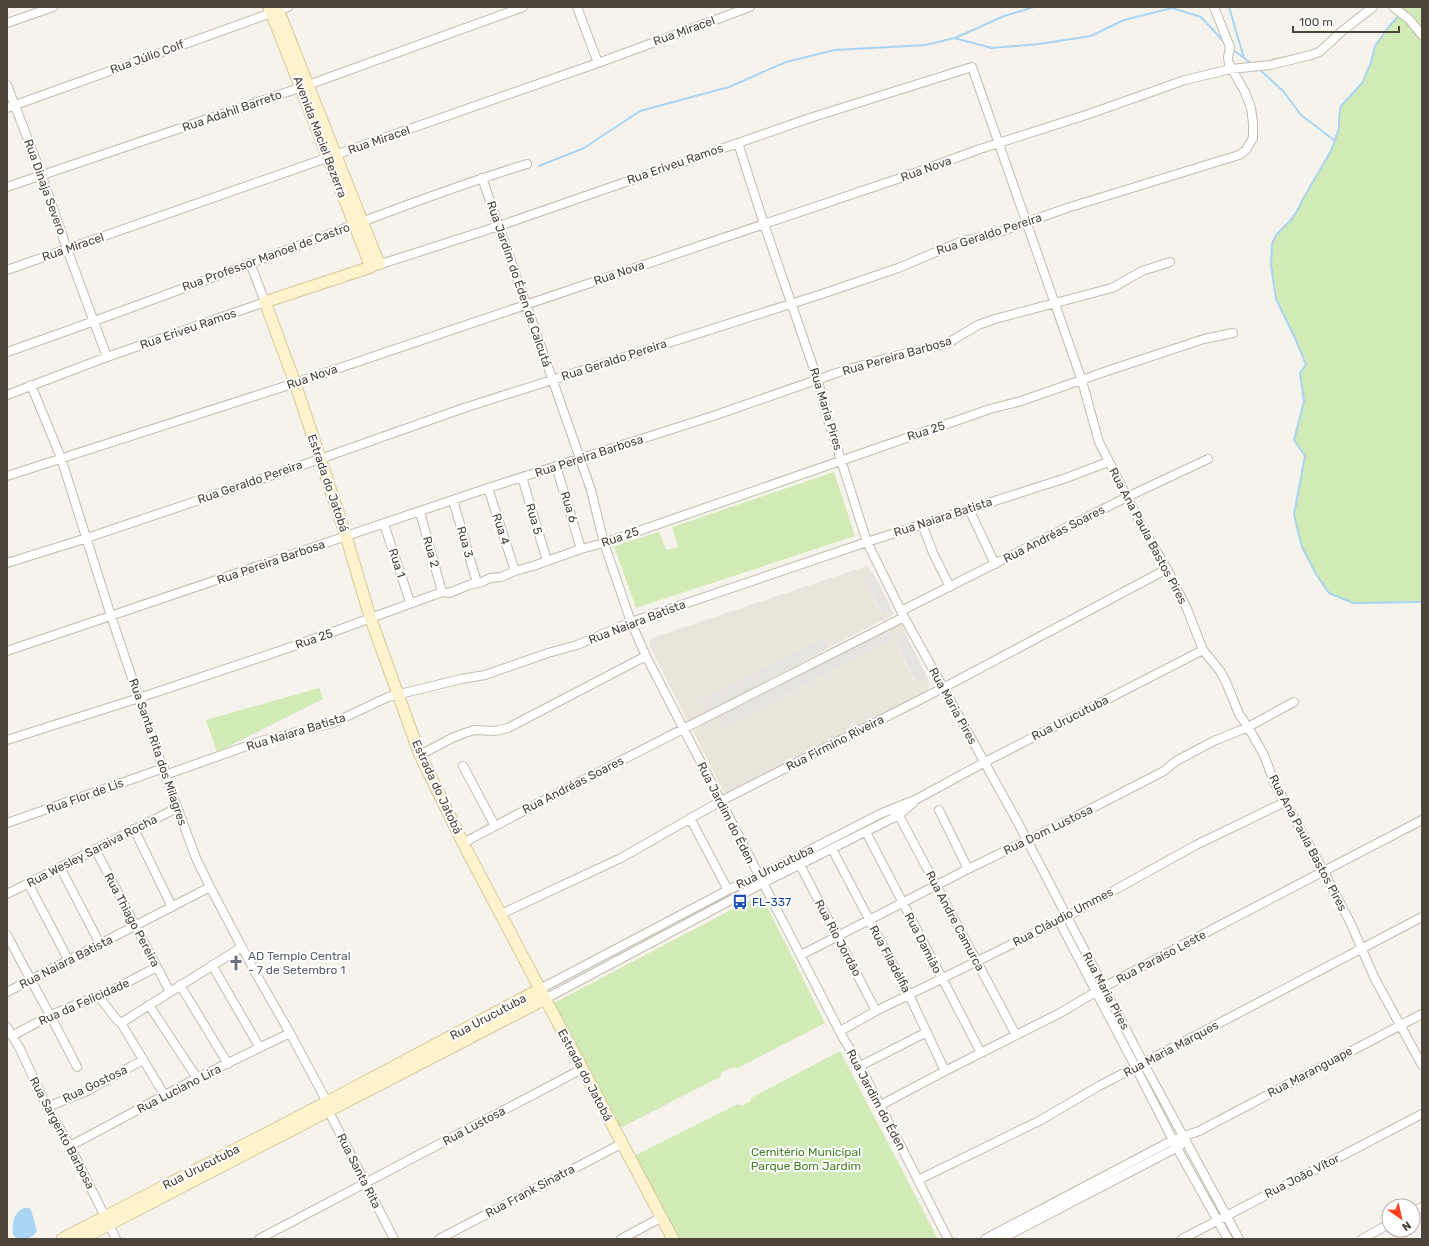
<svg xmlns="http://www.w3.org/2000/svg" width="1429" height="1246" font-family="Rubik,sans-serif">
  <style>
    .residential { fill: #eae5da }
    .green { fill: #d2eab5 }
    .parking { fill: #e5e3e0 }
    .water { fill: #a9d4f2 }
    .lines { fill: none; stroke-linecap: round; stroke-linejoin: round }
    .stream { stroke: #a9d4f2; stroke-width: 2 }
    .street-casing { stroke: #c2bbae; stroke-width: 10 }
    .secondary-casing { stroke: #d6c79b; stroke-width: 13 }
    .street { stroke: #fff; stroke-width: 8 }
    .secondary { stroke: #fff3cd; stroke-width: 11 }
    .labels { text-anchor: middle; stroke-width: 4; stroke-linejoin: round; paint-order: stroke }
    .street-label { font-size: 12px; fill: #4b4439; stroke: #fff }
    .transit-label { font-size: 12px; fill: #164399; stroke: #fff; text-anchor: start }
    .worship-label { font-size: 12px; fill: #5b616d; stroke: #fff; text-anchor: start }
    .park-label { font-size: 12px; fill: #4a7f2a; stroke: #fff }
  </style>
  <rect width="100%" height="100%" fill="#f6f3ec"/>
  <path class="residential" d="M867,566L870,568L873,573L863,578L881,612L891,608L893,612V615L829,648L823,638L701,700L707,712L688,722L649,645L652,638Z
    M897,623H902L906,635L895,642L915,682L927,677L930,683L927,691L727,793L723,791L693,731L718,716L724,728L892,639L887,628Z"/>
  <path class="green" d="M1404,7H1422V602L1353,603L1329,593L1316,574L1302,547L1294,515L1305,456L1294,440L1304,402L1300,373L1306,365L1296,340L1276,299L1271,265L1272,244L1276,235L1290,221L1297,211L1303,199L1331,151L1339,128V117L1341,106L1363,82L1367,71L1371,63L1375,46L1388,28L1401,13Z
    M834,472L855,536L636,608L614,546L659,532L666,550L678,547L672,527Z
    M319,688L323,699L217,752L206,720Z
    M761,894L825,1023L738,1068C731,1067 727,1069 721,1073L720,1077L620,1128L554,1003Z
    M840,1051L938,1239H678L634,1156L738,1104L741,1106L751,1101V1098Z"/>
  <path class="parking" d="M873,573L891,608L882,612L863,578Z
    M887,628L892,639L724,728L718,716Z
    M906,635L927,677L916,682L895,641Z
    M823,638L829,648L707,712L701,700Z"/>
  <path class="water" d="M24,1208H29L31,1210L37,1231C33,1238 26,1239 18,1239L13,1235C13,1223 12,1214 24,1208Z"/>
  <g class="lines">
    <path class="stream" d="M1229,7L1244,58
      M1399,15L1388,28L1375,46L1371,63L1367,71L1363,82L1341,106L1339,117V128L1331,151L1303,199L1297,211L1290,221L1276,235L1272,244L1271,265L1276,299L1296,340L1306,365L1300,373L1304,402L1294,440L1305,456L1294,515L1302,547L1316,574L1329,593L1353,603L1422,602
      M955,38L1004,16L1034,7
      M1232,49L1252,64
      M1259,69L1283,91L1301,115L1335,141
      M539,166L584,148L640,111L729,87L786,62L835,50L926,45L954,38L992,48L1039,44L1091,36L1124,20L1172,8L1201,17L1224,42"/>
    <defs>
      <path id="street" d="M577,7L598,63
        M1393,7L1409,19L1422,35
        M7,23L53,7
        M7,85L42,176L67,249L107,357
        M7,108L288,7
        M738,143L764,224L818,381L826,413L867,542L904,617L1017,821L1144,1064L1239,1239
        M482,178L591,490L604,543L631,622L646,656L842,1036L860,1066L948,1239
        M7,187L308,85L523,7
        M375,266L499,226L810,118L972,67L1082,381L1099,442L1145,532L1167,569L1187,609L1203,650L1220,671L1226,682L1239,714L1248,727L1264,755L1274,782L1324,872L1350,922L1375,979L1422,1065
        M7,270L598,63L750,7
        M7,352C114,315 221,274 327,235C393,210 459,185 527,164
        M31,385L61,458L111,616L165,775L196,858L210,887L255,972L290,1033L327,1102L329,1112L394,1239
        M7,395L107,357L265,302L250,263
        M556,466L581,549
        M7,476L295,383L912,174L980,149L1089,114L1185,80L1231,69L1270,65L1311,55L1319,52L1326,46L1341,32L1373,7
        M522,477L547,561
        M488,488L515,571
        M453,500L477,583
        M969,509L995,564
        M420,512L442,592
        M384,524L410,602
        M922,524L933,553L950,587
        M7,563L87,538L320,459L464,408L822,294L898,268L960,242L991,235L1067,208L1239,155L1246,150L1253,138V123L1251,108L1245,92L1229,64L1228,58L1230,47L1214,7
        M901,611L1127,497L1208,459
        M7,651L488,488L713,416L842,371L887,358L948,343L978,325L995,319L1112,288L1142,271L1170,262
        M7,740L139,698L297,645L442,592L449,593L469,585L482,582L490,578L501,577L515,571L533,566L581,549L604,543L990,409L1021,401L1110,370L1204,339L1233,333
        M420,755L452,738L465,733L474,730L495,731L508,728L646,656
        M463,766L495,826
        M165,775L261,741L333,723L388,697L461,679L485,675L548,653L577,645L631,622L867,542L1066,478L1108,462
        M939,810L968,869
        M897,812L1016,1035
        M690,818L728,890
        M7,823L164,768
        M134,829L172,907
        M866,832L981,1053
        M463,843C609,765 757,692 904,617
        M95,849L170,992
        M832,849L909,995L945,1071
        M800,865L876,1011
        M60,867L100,944
        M28,883L69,961
        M7,894L177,808
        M501,914L621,858L721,801L943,688L1167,569
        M1059,921L1136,1068L1177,1148L1228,1239
        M7,935C30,979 55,1023 77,1067
        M801,955L968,869L1069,820L1164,771L1176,761L1214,741L1248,727L1294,702
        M212,965L260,1048
        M180,985L228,1064
        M540,989L728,890L759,876L880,814L917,799L985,762L1203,650
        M7,992L210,887
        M99,997L117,1020L121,1023L165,1096
        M545,999L763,883L899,815L913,803
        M149,1005L197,1078
        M121,1023L242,947
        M7,1027L20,1049L47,1107L70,1146L116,1239
        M840,1031L876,1011L1059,921L1196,845L1285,802
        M12,1036L51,1015L95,997H99L157,967
        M860,1066L927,1032
        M879,1106L945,1071L1060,1013L1104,987L1186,943L1422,820
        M47,1107L87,1091L143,1060
        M70,1146L197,1078L290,1033
        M918,1180L1039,1121L1099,1086L1422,917
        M1413,1212L1422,1207
        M259,1239L582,1069
        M439,1239L621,1144
        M621,1239L662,1217
        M985,1239L1173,1140L1199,1131L1422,1014
        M1001,1239L1180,1146
        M1182,1239L1422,1114
        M1362,1239L1389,1224"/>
      <path id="secondary" d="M269,7L371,267L265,302L295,383L346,536L370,617L420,755L463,843L540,989L673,1239
        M277,7L379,264
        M62,1239L327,1102L540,989
        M81,1239L545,999"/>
    </defs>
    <use href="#street" class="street-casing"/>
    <use href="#secondary" class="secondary-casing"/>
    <use href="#street" class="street"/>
    <use href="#secondary" class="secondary"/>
  </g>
  <defs>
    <symbol id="bus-bare" viewBox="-9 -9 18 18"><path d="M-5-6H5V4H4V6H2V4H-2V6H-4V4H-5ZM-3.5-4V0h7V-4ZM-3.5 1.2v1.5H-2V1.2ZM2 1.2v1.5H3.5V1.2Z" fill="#1a4fb4" stroke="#fff" stroke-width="2.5" paint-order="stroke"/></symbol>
    <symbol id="church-bare" viewBox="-9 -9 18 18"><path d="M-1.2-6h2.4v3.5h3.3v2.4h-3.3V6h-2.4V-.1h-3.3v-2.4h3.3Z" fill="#6b7280" stroke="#fff" stroke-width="2.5" paint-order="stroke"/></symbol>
  </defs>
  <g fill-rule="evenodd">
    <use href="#bus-bare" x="729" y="891" width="22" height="22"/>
    <use href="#church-bare" x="225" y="952" width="22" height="22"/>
  </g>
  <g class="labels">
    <g class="street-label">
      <text transform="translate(684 31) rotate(-20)" y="4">Rua Miracel</text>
      <text transform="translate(147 57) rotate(-20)" y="4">Rua Júlio Colf</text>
      <text transform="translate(232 111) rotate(-19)" y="4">Rua Adahil Barreto</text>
      <text transform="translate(320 137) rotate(69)" y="4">Avenida Maciel Bezerra</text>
      <text transform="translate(379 140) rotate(-19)" y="4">Rua Miracel</text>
      <text transform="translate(675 164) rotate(-19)" y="4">Rua Eriveu Ramos</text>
      <text transform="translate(926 169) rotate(-20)" y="4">Rua Nova</text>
      <text transform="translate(45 187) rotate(70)" y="4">Rua Dinaja Severo</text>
      <text transform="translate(989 234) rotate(-18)" y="4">Rua Geraldo Pereira</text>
      <text transform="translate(73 247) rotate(-19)" y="4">Rua Miracel</text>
      <text transform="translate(266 257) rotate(-20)" y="4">Rua Professor Manoel de Castro</text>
      <text transform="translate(619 273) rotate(-19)" y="4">Rua Nova</text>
      <text transform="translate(519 284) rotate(71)" y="4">Rua Jardim do Éden de Calcutá</text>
      <text transform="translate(188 329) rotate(-19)" y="4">Rua Eriveu Ramos</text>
      <text transform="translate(897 356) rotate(-16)" y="4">Rua Pereira Barbosa</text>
      <text transform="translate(614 360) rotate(-18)" y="4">Rua Geraldo Pereira</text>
      <text transform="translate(312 377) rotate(-19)" y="4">Rua Nova</text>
      <text transform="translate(826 409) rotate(73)" y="4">Rua Maria Pires</text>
      <text transform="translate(926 431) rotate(-18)" y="4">Rua 25</text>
      <text transform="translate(589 456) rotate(-18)" y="4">Rua Pereira Barbosa</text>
      <text transform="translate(250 482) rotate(-19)" y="4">Rua Geraldo Pereira</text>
      <text transform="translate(328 483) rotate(71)" y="4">Estrada do Jatobá</text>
      <text transform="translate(569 507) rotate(73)" y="4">Rua 6</text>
      <text transform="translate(943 517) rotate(-18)" y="4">Rua Naiara Batista</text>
      <text transform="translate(534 519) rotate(74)" y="4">Rua 5</text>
      <text transform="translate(501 529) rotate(72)" y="4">Rua 4</text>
      <text transform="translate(1054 534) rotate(-27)" y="4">Rua Andréas Soares</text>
      <text transform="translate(1148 536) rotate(62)" y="4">Rua Ana Paula Bastos Pires</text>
      <text transform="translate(620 537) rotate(-19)" y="4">Rua 25</text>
      <text transform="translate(465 542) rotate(74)" y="4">Rua 3</text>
      <text transform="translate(431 552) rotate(74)" y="4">Rua 2</text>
      <text transform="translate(271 562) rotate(-19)" y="4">Rua Pereira Barbosa</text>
      <text transform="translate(397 563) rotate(72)" y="4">Rua 1</text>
      <text transform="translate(637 622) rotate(-21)" y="4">Rua Naiara Batista</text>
      <text transform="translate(314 639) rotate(-19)" y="4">Rua 25</text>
      <text transform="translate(953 706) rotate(61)" y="4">Rua Maria Pires</text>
      <text transform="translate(1070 718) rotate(-27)" y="4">Rua Urucutuba</text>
      <text transform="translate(296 732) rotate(-17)" y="4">Rua Naiara Batista</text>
      <text transform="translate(835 743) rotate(-27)" y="4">Rua Firmino Riveira</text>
      <text transform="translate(158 752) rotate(71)" y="4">Rua Santa Rita dos Milagres</text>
      <text transform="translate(573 785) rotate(-27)" y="4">Rua Andréas Soares</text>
      <text transform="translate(437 787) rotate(65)" y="4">Estrada do Jatobá</text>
      <text transform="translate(85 796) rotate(-20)" y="4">Rua Flor de Lis</text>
      <text transform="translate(726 813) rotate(63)" y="4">Rua Jardim do Éden</text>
      <text transform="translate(1048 830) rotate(-26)" y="4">Rua Dom Lustosa</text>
      <text transform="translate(1308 843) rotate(62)" y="4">Rua Ana Paula Bastos Pires</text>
      <text transform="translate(92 851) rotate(-27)" y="4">Rua Wesley Saraiva Rocha</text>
      <text transform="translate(775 867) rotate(-26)" y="4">Rua Urucutuba</text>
      <text transform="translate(1063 917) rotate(-28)" y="4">Rua Cláudio Ummes</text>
      <text transform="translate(132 920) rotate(62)" y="4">Rua Thiago Pereira</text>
      <text transform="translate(955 921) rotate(62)" y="4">Rua Andre Camurca</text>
      <text transform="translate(838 938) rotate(62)" y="4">Rua Rio Jordão</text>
      <text transform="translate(923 943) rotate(63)" y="4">Rua Damião</text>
      <text transform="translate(1161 957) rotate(-28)" y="4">Rua Paraíso Leste</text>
      <text transform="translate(890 959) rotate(62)" y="4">Rua Filadélfia</text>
      <text transform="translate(66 962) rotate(-27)" y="4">Rua Naiara Batista</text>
      <text transform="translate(1106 991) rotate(62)" y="4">Rua Maria Pires</text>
      <text transform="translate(84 1002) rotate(-24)" y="4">Rua da Felicidade</text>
      <text transform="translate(488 1017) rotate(-28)" y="4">Rua Urucutuba</text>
      <text transform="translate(1171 1049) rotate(-28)" y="4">Rua Maria Marques</text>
      <text transform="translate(1310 1072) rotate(-28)" y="4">Rua Maranguape</text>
      <text transform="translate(585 1075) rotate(62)" y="4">Estrada do Jatobá</text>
      <text transform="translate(95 1084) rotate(-26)" y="4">Rua Gostosa</text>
      <text transform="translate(179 1089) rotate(-27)" y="4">Rua Luciano Lira</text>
      <text transform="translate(876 1100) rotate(62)" y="4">Rua Jardim do Éden</text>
      <text transform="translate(474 1126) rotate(-28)" y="4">Rua Lustosa</text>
      <text transform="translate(62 1133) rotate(62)" y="4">Rua Sargento Barbosa</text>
      <text transform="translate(201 1167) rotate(-27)" y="4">Rua Urucutuba</text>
      <text transform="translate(359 1171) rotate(63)" y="4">Rua Santa Rita</text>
      <text transform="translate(1302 1176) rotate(-27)" y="4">Rua João Vítor</text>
      <text transform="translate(530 1191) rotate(-28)" y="4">Rua Frank Sinatra</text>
    </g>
    <g class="transit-label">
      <text x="752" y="906">FL-337</text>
    </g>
    <g class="worship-label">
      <text x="248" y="960">AD Templo Central<tspan x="248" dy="14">- 7 de Setembro 1</tspan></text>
    </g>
    <g class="park-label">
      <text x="806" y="1156">Cemitério Municipal<tspan x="806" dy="14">Parque Bom Jardim</tspan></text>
    </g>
  </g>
  <rect width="1429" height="1246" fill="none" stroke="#4b4439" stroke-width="16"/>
  <g transform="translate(1401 1218) rotate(146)"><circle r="19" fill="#ffffff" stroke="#b7b4b0"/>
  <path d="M0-3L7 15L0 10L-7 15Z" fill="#fc3f1d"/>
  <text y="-6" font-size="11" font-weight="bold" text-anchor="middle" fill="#4b4439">N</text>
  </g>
  <path d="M1293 26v6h106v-6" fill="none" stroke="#4b4439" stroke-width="2"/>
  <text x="1299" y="26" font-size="12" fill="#4b4439" stroke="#ffffff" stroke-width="3" paint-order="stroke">100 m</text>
</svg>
